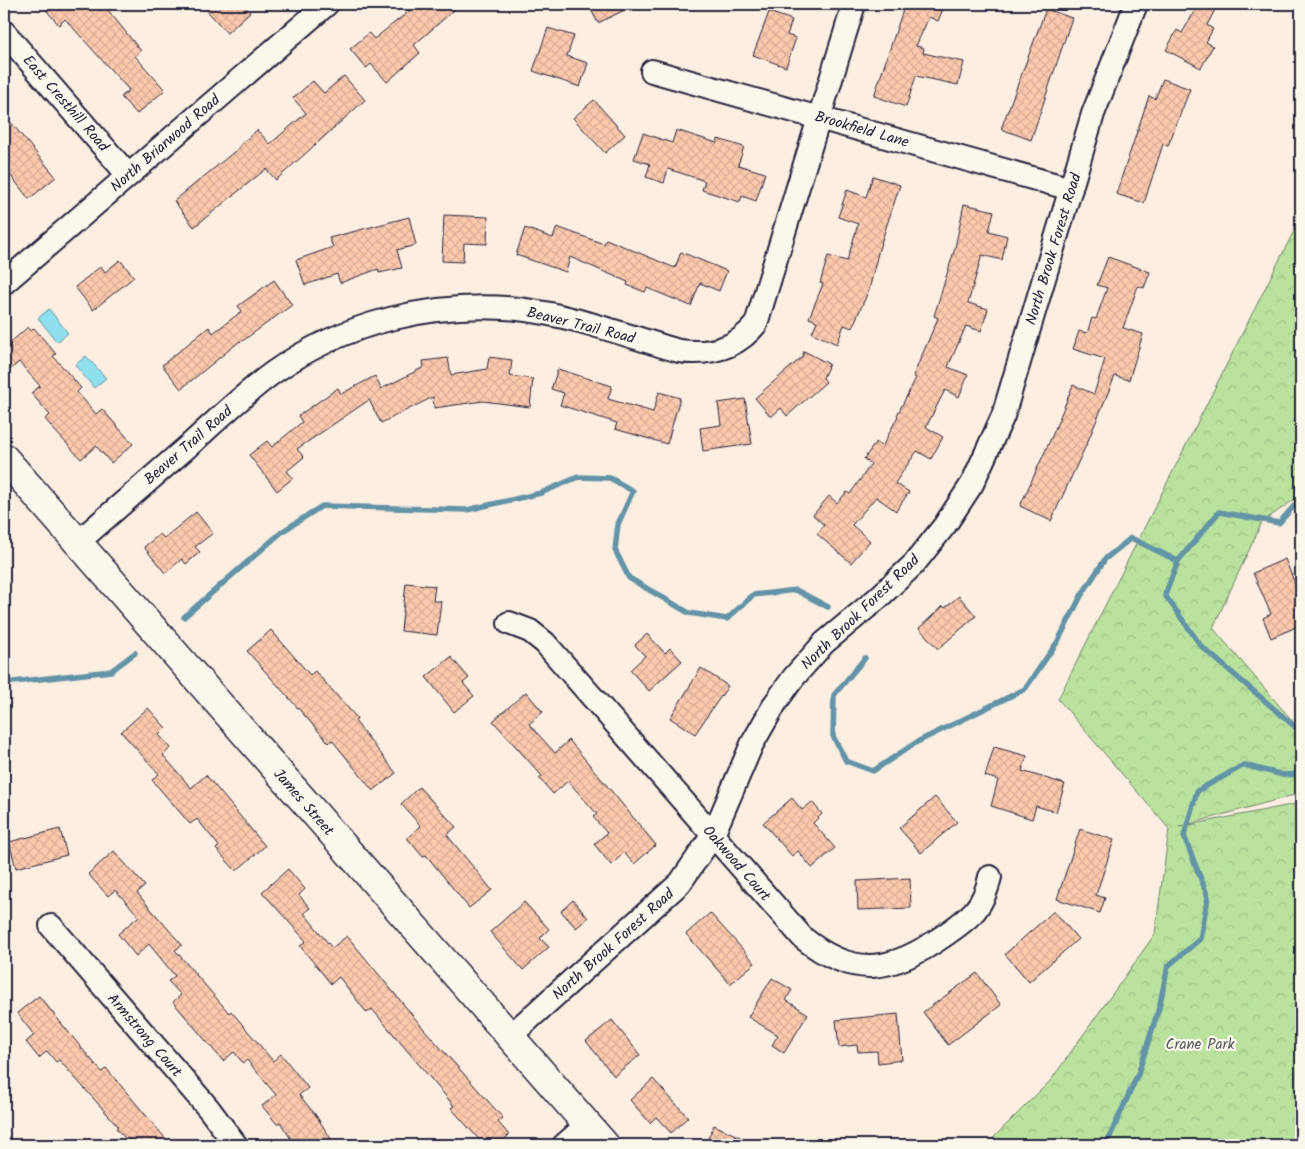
<svg xmlns="http://www.w3.org/2000/svg" width="1305" height="1149" font-family="Kalam,sans-serif">
  <style>
    .forest { fill: url(#forest-crowns); stroke: #6e826c }
    .water { fill: #90dfed; stroke: #6493a6 }
    .lines { fill: none; stroke-linecap: round; stroke-linejoin: round }
    .stream { stroke: #6493a6; stroke-width: 5.5 }
    .building { fill: url(#building-cross-hatch); stroke: #22223b }
    .street-casing { stroke: #22223b; stroke-width: 26 }
    .secondary-casing { stroke: #22223b; stroke-width: 31 }
    .street { stroke: #fbf7ec; stroke-width: 22 }
    .secondary { stroke: #fbf7ec; stroke-width: 28 }
    .labels { text-anchor: middle; stroke-width: 4.5; stroke-linejoin: round; paint-order: stroke }
    .street-label { font-size: 15px; fill: #22223b; stroke: #fbf7ec }
    .park-label { font-size: 15px; fill: #505c59; stroke: #fbf7ec }
  </style>
  <defs>
    <pattern id="forest-crowns" width="20" height="18" patternUnits="userSpaceOnUse" patternTransform="scale(1.25)"><rect width="20" height="18" fill="#bae29e"/><path d="M2 6a3 3 0 1 1 6 0M12 15a3 3 0 1 1 6 0" fill="none" stroke="#a0c289"/></pattern>
    <pattern id="building-cross-hatch" width="8" height="8" patternUnits="userSpaceOnUse" patternTransform="scale(1.25)"><rect width="8" height="8" fill="#fecaae"/><path d="M0 0l8 8M0 8l8-8" fill="none" stroke="#d9ad97"/></pattern>
  </defs>
  <rect width="100%" height="100%" fill="#fceee0"/>
  <filter id="ink" filterUnits="userSpaceOnUse"><feTurbulence type="fractalNoise" baseFrequency=".02" numOctaves="2"/><feDisplacementMap in="SourceGraphic" scale="10" xChannelSelector="R" yChannelSelector="G"/><feConvolveMatrix kernelMatrix="1 2 1 2 8 2 1 2 1" color-interpolation-filters="sRGB"/></filter>
  <g filter="url(#ink)">
    <path class="forest" d="M1301,217V495L1262,522L1213,628L1301,731V793L1179,827L1301,803V1145H986L1051,1080L1155,934L1169,829L1058,699Z"/>
    <path class="water" d="M49,309L68,333L57,342L38,318Z
      M86,356L106,378L94,388L75,365Z"/>
    <g class="lines">
      <path class="stream" d="M1301,498L1279,523L1219,512L1178,561L1165,595L1201,646L1301,732
        M184,617L283,531L322,506L467,510L541,493L578,477L610,478L633,491L618,524L615,550L629,578L689,613L727,619L753,595L796,590L828,607
        M865,658L834,695L833,736L846,761L873,771L917,742L1025,689L1058,641L1081,596L1105,559L1131,538L1178,561
        M4,683L111,671L135,653
        M1106,1145L1138,1074L1159,1008L1168,966L1200,939L1208,897L1184,836L1197,791L1244,765L1283,775L1301,774"/>
    </g>
    <path class="building" d="M41,4H103L141,51L135,56L165,90L137,114L121,97L129,90L65,19L59,25Z
      M201,4H242L250,12L227,33Z
      M418,4H461L414,45L420,53L387,82L371,64L366,68L350,49L369,33L374,39Z
      M588,4H637L598,23Z
      M897,4H945L938,21L929,17L916,46L924,48L923,53L964,62L958,85L916,76L906,107L874,96L904,7Z
      M1199,4H1218L1207,25L1213,29L1206,42L1213,46L1201,68L1166,50L1177,30L1182,33Z
      M1046,9L1072,18L1031,140L1001,129Z
      M769,12L792,20L787,35L796,38L786,67L753,55Z
      M548,28L574,36L567,56L588,63L580,87L533,71Z
      M344,76L365,100L276,180L266,169L194,227L174,201L240,147L239,146L257,130L270,144L306,113L293,98L313,81L324,93Z
      M1163,79L1190,89L1168,146L1163,144L1144,203L1116,194L1149,96L1155,99Z
      M594,100L625,135L605,153L573,118Z
      M4,114L56,177L29,199L4,167Z
      M676,130L717,143L718,139L744,147L738,165L765,173L756,201L742,196L740,202L702,190L705,181L668,169L664,183L646,177L650,164L634,159L643,133L672,143Z
      M873,176L900,185L879,249L869,290L852,328L844,325L837,344L812,333L817,321L809,318L823,284L820,283L828,256L847,261L858,224L838,217L847,190L866,197Z
      M964,204L994,211L989,231L1007,236L1002,260L982,255L968,303L988,309L981,331L966,326L948,367L968,375L959,397L945,390L926,427L943,437L931,459L917,451L895,483L909,492L896,511L876,497L852,525L870,541L851,563L817,534L824,525L813,515L829,496L837,503L847,492L850,494L871,464L864,459L876,442L882,447L898,416L897,415L916,378L913,376L938,318L934,316L955,248Z
      M444,215L488,217L487,244L464,243L463,262L442,261Z
      M409,217L416,245L397,250L402,268L379,273L378,269L340,283L337,274L305,285L296,260L333,247L329,238Z
      M557,227L604,244L606,239L675,268L681,252L727,271L719,291L700,283L691,306L647,288L645,292L627,285L628,282L570,257L566,272L516,255L525,228L553,238Z
      M1108,257L1150,272L1144,288L1138,286L1123,328L1143,334L1129,380L1115,376L1088,441L1051,521L1020,506L1053,434L1073,385L1094,394L1105,359L1073,349L1079,331L1087,333L1092,318L1096,319L1107,288L1097,285Z
      M120,260L134,277L93,310L75,287L101,266L105,272Z
      M274,280L292,305L241,342L240,341L181,389L162,365L209,327L213,333L242,311L238,306Z
      M28,327L31,331L34,328L56,354L53,356L81,388L77,392L96,414L102,409L133,444L111,463L96,446L81,459L56,432L45,419L50,415L31,393L40,386L19,362L4,375V348Z
      M804,351L829,364L823,378L826,382L787,416L781,408L771,417L755,398L802,357Z
      M489,357L512,360L510,376L533,379L530,407L483,401L434,408L433,397L381,423L369,400L297,449L304,457L287,471L293,478L277,491L249,455L267,441L272,447L302,422L298,416L338,388L341,394L375,376L381,389L424,367L423,361L448,358L451,375L487,369Z
      M558,369L612,386L608,399L653,412L659,392L680,398L667,444L615,429L617,423L560,405L564,393L551,389Z
      M745,399L752,444L703,451L700,428L721,425L718,403Z
      M196,512L213,533L195,547L200,552L186,564L182,559L165,573L144,547L160,534L164,538Z
      M1285,559L1301,598V625L1271,638L1263,618L1271,614L1253,573Z
      M406,583L435,586L433,601H441L437,635L401,631Z
      M959,596L976,616L938,649L919,628L943,606L945,608Z
      M271,630L310,675L315,671L357,718L355,721L396,773L373,791L332,740L329,743L247,651Z
      M647,634L665,653L670,648L682,661L649,691L630,670L645,656L635,645Z
      M451,657L469,678L463,683L474,696L454,712L426,677Z
      M701,668L728,686L695,734L670,718Z
      M526,692L543,712L529,724L555,753L569,740L656,845L634,864L624,853L611,865L594,844L607,833L593,817L597,814L568,781L553,794L539,778L542,776L493,721Z
      M148,708L166,728L159,735L171,748L163,755L191,788L206,775L265,846L236,871L216,849L219,846L197,819L190,824L152,780L159,774L121,732Z
      M994,747L1027,756L1022,771L1065,784L1056,812L1036,806L1032,819L991,806L998,780L985,776Z
      M419,787L456,827L447,835L492,890L469,908L426,855L423,857L407,838L421,826L401,804Z
      M935,797L957,822L921,853L899,828Z
      M792,798L802,810L812,802L822,814L813,823L835,848L812,868L798,851L792,856L763,823Z
      M60,829L67,855L16,868L9,842Z
      M1080,829L1114,840L1096,895L1105,898L1100,913L1057,899Z
      M114,851L145,886L137,893L182,945L175,950L229,1013L231,1011L273,1061L281,1054L308,1088L299,1095L315,1114L335,1145H295L280,1122L277,1124L262,1106L276,1095L247,1060L243,1063L234,1052L223,1061L173,1002L181,995L168,981L175,976L149,944L136,956L118,934L139,916L115,890L108,896L88,874Z
      M288,869L305,889L299,895L310,908L304,913L332,948L347,936L423,1028L503,1118L498,1122L509,1135L498,1145H484L451,1108L454,1106L372,1009L367,1013L339,977L331,984L300,946L306,941L262,892Z
      M910,878L911,908L858,910L857,881Z
      M573,900L588,918L576,928L561,911Z
      M524,902L549,929L540,938L549,947L523,970L490,932Z
      M1054,911L1078,939L1029,982L1005,954Z
      M710,913L755,963L730,984L686,934Z
      M977,973L1001,1005L948,1045L923,1012Z
      M772,978L792,990L786,1000L808,1014L784,1053L772,1045L778,1035L748,1017Z
      M39,996L84,1051L102,1072L106,1068L171,1145H131L116,1128L118,1126L59,1060L56,1062L47,1051L39,1058L26,1042L34,1035L17,1013Z
      M898,1014L902,1060L878,1063L877,1051L858,1052L857,1045L839,1047L836,1020Z
      M612,1020L640,1055L614,1076L586,1041Z
      M653,1079L688,1117L671,1133L656,1117L650,1123L630,1100Z
      M714,1125L757,1145H705Z"/>
    <g class="lines">
      <defs>
        <path id="street" d="M4,32L128,175
          M652,71L1071,189
          M4,283L327,4
          M77,543C116,509 155,475 194,441C220,417 246,392 274,372C345,322 433,301 518,309C573,315 627,336 679,351C710,355 736,349 756,324L854,4
          M509,623L530,631L545,643L803,938C855,980 894,971 945,935C970,917 983,909 990,877
          M51,926L209,1109L236,1145
          M509,1037L680,883L713,835L752,744L776,702L794,677L824,643L878,598L914,564L945,525L972,484L1003,416L1093,114L1136,4
          M564,1145L587,1125"/>
        <path id="secondary" d="M4,458L605,1145"/>
      </defs>
      <use href="#street" class="street-casing"/>
      <use href="#secondary" class="secondary-casing"/>
      <use href="#street" class="street"/>
      <use href="#secondary" class="secondary"/>
    </g>
  </g>
  <g class="labels">
    <g class="street-label">
      <text transform="translate(66 103) rotate(49)" y="5">East Cresthill Road</text>
      <text transform="translate(862 129) rotate(16)" y="5">Brookfield Lane</text>
      <text transform="translate(165 143) rotate(-41)" y="5">North Briarwood Road</text>
      <text transform="translate(1053 249) rotate(-73)" y="5">North Brook Forest Road</text>
      <text transform="translate(581 325) rotate(14)" y="5">Beaver Trail Road</text>
      <text transform="translate(188 445) rotate(-41)" y="5">Beaver Trail Road</text>
      <text transform="translate(860 612) rotate(-44)" y="5">North Brook Forest Road</text>
      <text transform="translate(304 802) rotate(49)" y="5">James Street</text>
      <text transform="translate(737 863) rotate(49)" y="5">Oakwood Court</text>
      <text transform="translate(613 944) rotate(-42)" y="5">North Brook Forest Road</text>
      <text transform="translate(145 1035) rotate(49)" y="5">Armstrong Court</text>
    </g>
    <g class="park-label">
      <text x="1200" y="1049">Crane Park</text>
    </g>
  </g>
  <rect width="1305" height="1149" fill="none" stroke="#fbf7ec" stroke-width="20"/>
  <rect x="10" y="10" width="1285" height="1129" fill="none" stroke="#22223b" stroke-width="2" filter="url(#ink)"/>
</svg>
